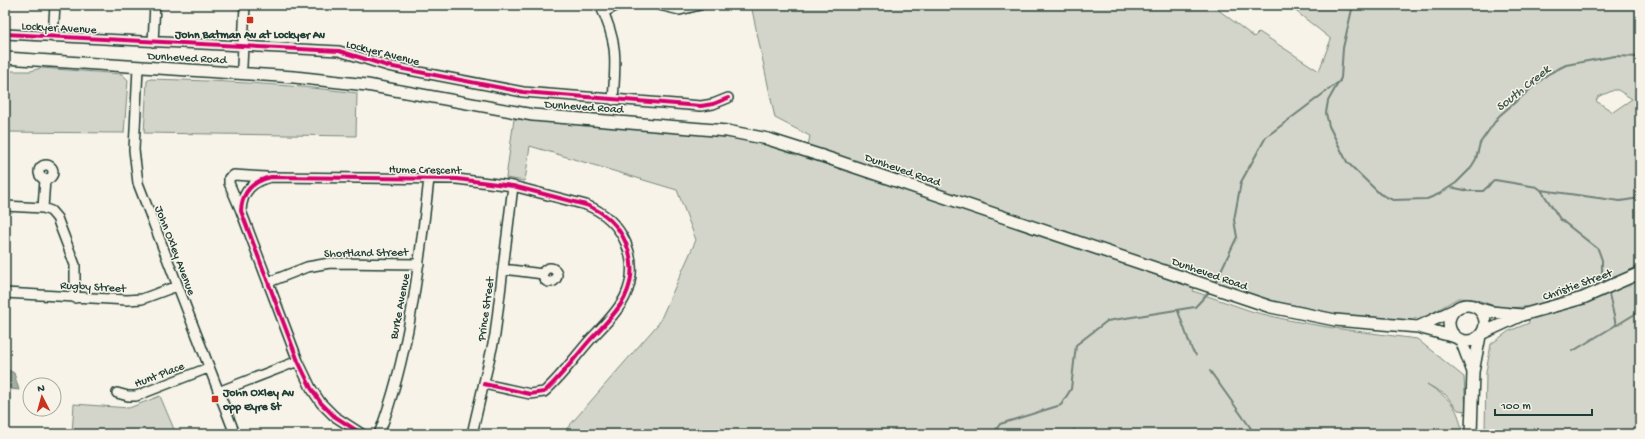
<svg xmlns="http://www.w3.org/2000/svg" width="1645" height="439" font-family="'Gochi Hand',sans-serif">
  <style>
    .green { fill: #d3d5ca; stroke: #79897f; fill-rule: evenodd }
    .water { fill: #a4ada3; stroke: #6f8077 }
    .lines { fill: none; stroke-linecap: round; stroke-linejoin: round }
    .stream { stroke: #6f8077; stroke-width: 2 }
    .minor-casing { stroke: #1f3d34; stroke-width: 12 }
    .major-casing { stroke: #1f3d34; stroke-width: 14 }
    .minor { stroke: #f7f3e8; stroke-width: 9 }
    .major { stroke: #f7f3e8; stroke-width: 11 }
    .cycleway-casing { stroke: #f7f3e8; stroke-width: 6 }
    .cycleway { stroke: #d6006c; stroke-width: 4 }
    .poi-dot { fill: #c8321e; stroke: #f7f3e8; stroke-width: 1.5 }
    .labels { text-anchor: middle; stroke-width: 3; stroke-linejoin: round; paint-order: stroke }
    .street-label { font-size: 12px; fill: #1f3d34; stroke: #f7f3e8 }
    .poi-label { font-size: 12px; font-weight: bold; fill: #1f3d34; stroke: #f7f3e8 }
    .water-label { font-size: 13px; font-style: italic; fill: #405950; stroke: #f7f3e8 }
  </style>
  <rect width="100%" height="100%" fill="#f7f3e8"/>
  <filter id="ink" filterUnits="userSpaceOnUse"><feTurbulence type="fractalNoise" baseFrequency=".025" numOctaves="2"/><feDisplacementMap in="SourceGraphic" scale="8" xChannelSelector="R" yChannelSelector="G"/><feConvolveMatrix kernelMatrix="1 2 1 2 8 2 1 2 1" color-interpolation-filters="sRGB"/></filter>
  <g filter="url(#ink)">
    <path class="green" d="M751,5H1212L1254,37L1259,32L1319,71L1331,39L1288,5H1640V434L1485,433L1486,372L1491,344L1509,331L1529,323L1526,307L1501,308L1474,299L1458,298L1427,316L1407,320L1336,314L1265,299L1199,280L1055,227L1053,228L808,145L810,136L775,118ZM1614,90H1618L1632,99L1613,112L1596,101L1598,97Z
      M41,68L122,74L128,80L124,133L5,132V71H31Z
      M150,79C219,81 288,84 357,93L356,136L144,133L147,81Z
      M514,119L701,133L765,144L1000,221L1194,288L1193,291L1254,312L1288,320L1333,328L1417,339L1464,377L1466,411L1458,410L1446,395L1427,384C1449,399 1459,405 1462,434H1073L1074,429L1072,434C1051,434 1027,431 1006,434H562L659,323L696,240L677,190L530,146L525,181L506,178Z
      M160,396L176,434H72L74,404L129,408Z"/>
    <path class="water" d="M5,368L14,373L19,390L11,389L5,384Z"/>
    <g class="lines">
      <path class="stream" d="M1353,5L1343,48L1341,78L1328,101L1326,113L1329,126L1347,162L1380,194L1393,200L1427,199L1439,194L1456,183L1470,169L1476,159L1480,143L1499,116L1548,74L1566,65L1615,56L1640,57
        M1450,187L1469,191H1483L1495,180L1537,187L1541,190L1560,219L1598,249L1602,260V273L1605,284
        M1541,190L1620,201L1640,198
        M1214,285L1237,237L1234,220L1241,182L1266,137L1340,81
        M1178,311L1192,350L1196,355
        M1617,325L1640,311
        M1573,351L1616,325L1609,294
        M1210,371L1255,434
        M993,434L1000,424L1061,405L1071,389L1076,345L1107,321L1195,307L1211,290"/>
      <defs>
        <path id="minor" d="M600,5C618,42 616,60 613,100
          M659,5L680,10L700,5
          M604,12L618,5
          M5,34L339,51L388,66L523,92L701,106L713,104L728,98
          M53,37L55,5
          M153,42L155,5
          M242,66L245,5
          M138,68L134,150L138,183L235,434
          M39 172a7 7 0 1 1 14 0a7 7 0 1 1-14 0Z
          M5,206L43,208L51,211L57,218L75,265V298
          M43,208L45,179
          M241,211L229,183V178L234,175L266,177
          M543 275a7 7 0 1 1 14 0a7 7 0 1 1-14 0Z
          M503,269L543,274
          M269,282L307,267L330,263L419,264
          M5,293L127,300L142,299L177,286
          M218,392L298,361
          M117,393L128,396H136L208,368
          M362,434L334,416L321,403L311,388L298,361L241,211C242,191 253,181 271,177L457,179L513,186L586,205C623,219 642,261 625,297C617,313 602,327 590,340C575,357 561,377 544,392L530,394L484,384
          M379,434C410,353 419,265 429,179
          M472,434L495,335L513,186"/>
        <path id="major" d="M5,58L294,77L367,85L533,115L727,131L768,139L822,156L1271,307L1335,320L1418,327L1455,337
          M1449 323a18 18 0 1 1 36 0a18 18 0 1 1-36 0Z
          M1477,308L1491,312L1522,315
          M1418,327L1454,310
          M1483,333L1522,315L1583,298L1640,273
          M1461,340L1473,372
          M1471,434L1473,372L1480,336"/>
      </defs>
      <use href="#minor" class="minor-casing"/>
      <use href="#major" class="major-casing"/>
      <use href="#minor" class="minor"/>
      <use href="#major" class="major"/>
      <defs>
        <path id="cycleway" d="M5,34L339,51L388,66L523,92L701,106L713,104L728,98
          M362,434L334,416L321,403L311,388L298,361L241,211C242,191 253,181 271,177L457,179L513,186L586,205C623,219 642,261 625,297C617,313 602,327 590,340C575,357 561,377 544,392L530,394L484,384"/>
      </defs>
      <use href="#cycleway" class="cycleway-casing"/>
      <use href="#cycleway" class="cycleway"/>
    </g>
  </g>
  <g class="poi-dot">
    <rect x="246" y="16" width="8" height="8" rx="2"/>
    <rect x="211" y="395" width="8" height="8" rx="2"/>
  </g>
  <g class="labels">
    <g class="street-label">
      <text transform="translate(59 27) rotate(3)" y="4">Lockyer Avenue</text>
      <text transform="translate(383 52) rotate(14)" y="4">Lockyer Avenue</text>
      <text transform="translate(187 57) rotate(3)" y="4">Dunheved Road</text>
      <text transform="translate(584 106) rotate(4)" y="4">Dunheved Road</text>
      <text transform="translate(425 169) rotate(1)" y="4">Hume Crescent</text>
      <text transform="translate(903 169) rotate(19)" y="4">Dunheved Road</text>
      <text transform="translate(176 250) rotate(69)" y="4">John Oxley Avenue</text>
      <text transform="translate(366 252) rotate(-1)" y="4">Shortland Street</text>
      <text transform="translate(1210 273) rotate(19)" y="4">Dunheved Road</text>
      <text transform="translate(1577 284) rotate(-20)" y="4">Christie Street</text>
      <text transform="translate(93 286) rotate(3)" y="4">Rugby Street</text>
      <text transform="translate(399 306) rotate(-79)" y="4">Burke Avenue</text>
      <text transform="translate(485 309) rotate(-82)" y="4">Prince Street</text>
      <text transform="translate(159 374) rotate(-21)" y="4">Hunt Place</text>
    </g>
    <g class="poi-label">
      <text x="250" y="38">John Batman Av at Lockyer Av</text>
      <text x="223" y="396" text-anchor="start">John Oxley Av<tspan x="223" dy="14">opp Eyre St</tspan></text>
    </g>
    <g class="water-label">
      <text transform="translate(1522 87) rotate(-39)" y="5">South Creek</text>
    </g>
  </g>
  <rect width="1645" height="439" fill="none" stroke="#f7f3e8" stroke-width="20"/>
  <rect x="10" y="10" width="1625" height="419" fill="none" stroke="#1f3d34" stroke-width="1.5" filter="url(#ink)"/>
  <g transform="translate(42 397) rotate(354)"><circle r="19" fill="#f7f3e8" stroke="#a1aaa0"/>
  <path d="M0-3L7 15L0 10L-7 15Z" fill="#c8321e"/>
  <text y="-6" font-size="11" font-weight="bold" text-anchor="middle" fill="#1f3d34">N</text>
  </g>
  <path d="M1495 409v6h97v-6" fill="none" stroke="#1f3d34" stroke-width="2"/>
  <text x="1501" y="409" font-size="12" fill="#1f3d34" stroke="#f7f3e8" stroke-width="3" paint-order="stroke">100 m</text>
</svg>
